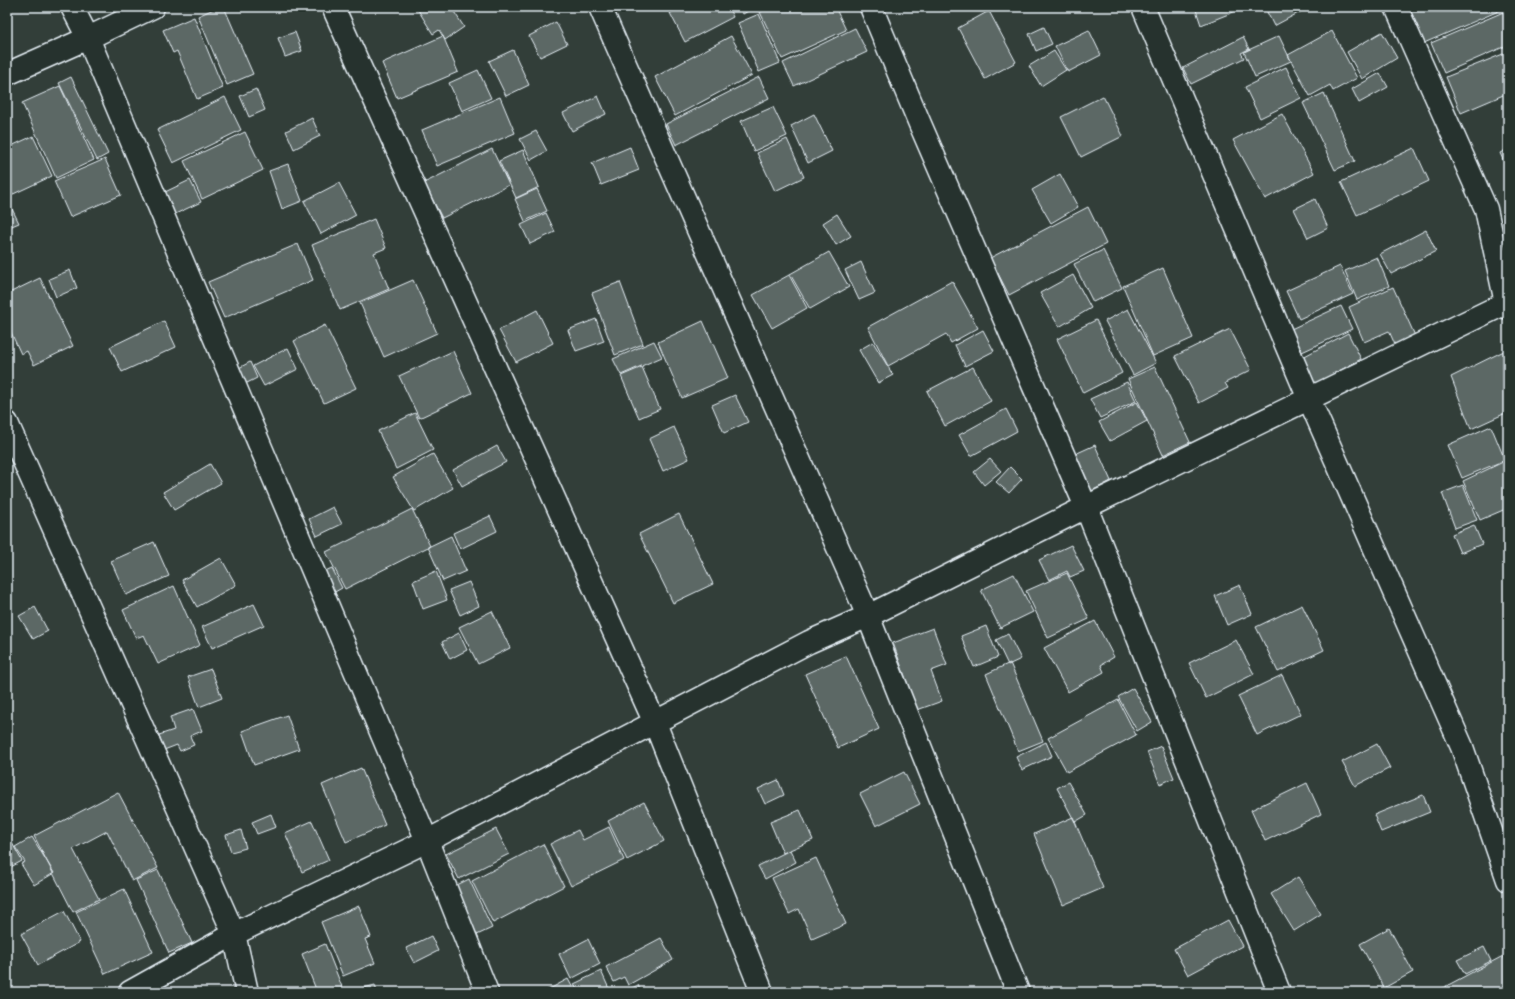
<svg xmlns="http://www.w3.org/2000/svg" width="1515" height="999" font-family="Mali,sans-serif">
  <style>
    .building { fill: #5c6865; stroke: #e8f1f8 }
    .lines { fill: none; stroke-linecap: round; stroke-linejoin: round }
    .minor-casing { stroke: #e8f1f8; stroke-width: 25 }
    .minor { stroke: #26332d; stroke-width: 22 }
  </style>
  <rect width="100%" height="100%" fill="#323e39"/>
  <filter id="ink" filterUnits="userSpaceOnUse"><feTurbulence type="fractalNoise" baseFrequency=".025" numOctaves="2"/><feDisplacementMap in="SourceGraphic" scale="8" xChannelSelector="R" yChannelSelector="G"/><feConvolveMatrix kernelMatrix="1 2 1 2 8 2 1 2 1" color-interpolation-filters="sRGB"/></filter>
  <g filter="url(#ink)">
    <path class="building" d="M218,7H224L253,74L227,85L198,16Z
      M423,7H451L464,27L445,40L439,30L433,34L418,10Z
      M677,7H728L733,17L685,42L670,13L678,9Z
      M739,7H755L743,14Z
      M771,7H835L846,30L782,59L760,12Z
      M1195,7H1246L1201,25Z
      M1271,7H1300L1302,11L1274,26L1266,10Z
      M1409,7H1508L1424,43Z
      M1508,10V45L1444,73L1431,43Z
      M989,11L1016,62L985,79L958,28Z
      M759,14L780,63L759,72L738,23Z
      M194,17L223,88L197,99L177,51L173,53L163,30Z
      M556,22L567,44L540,57L529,36Z
      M1044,27L1052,44L1036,51L1029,34Z
      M855,28L867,52L794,86L783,63Z
      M1089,30L1101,55L1068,72L1055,46Z
      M1332,31L1357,78L1333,91L1330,85L1310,96L1288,55Z
      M295,32L302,51L285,57L278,38Z
      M1382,32L1397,58L1362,79L1347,52Z
      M443,36L458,72L397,98L382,63Z
      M731,36L752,75L675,116L655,77Z
      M1279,36L1291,61L1255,77L1244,52Z
      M1243,37L1249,49L1241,53L1244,58L1191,84L1183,68Z
      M513,50L529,85L506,96L489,61Z
      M1054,51L1066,70L1041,86L1029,66Z
      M1508,52V93L1461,113L1446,77Z
      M1286,67L1301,98L1260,118L1245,87Z
      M478,70L491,98L462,111L449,83Z
      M1380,73L1388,87L1359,103L1352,89Z
      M71,77L108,154L97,160L59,83Z
      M759,77L769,98L676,145L666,124Z
      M60,86L94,160L56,178L22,103Z
      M256,89L265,110L249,117L240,96Z
      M1324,93L1355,161L1335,170L1303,103Z
      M598,96L606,114L572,131L563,113Z
      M1103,96L1123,136L1081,157L1061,117Z
      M225,97L241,130L173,163L157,130Z
      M500,97L515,133L437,166L422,130Z
      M773,107L787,136L754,151L741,121Z
      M814,114L832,151L808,163L791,126Z
      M1282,114L1314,173L1265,199L1233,140Z
      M312,118L320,136L294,149L286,131Z
      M536,131L547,151L531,160L520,139Z
      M245,132L263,170L202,199L184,161Z
      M33,136L52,176L9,196L7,193V148Z
      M787,139L804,177L775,191L757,153Z
      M630,147L639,170L601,185L592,163Z
      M1414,148L1429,181L1357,215L1341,182Z
      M492,149L509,185L442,218L424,183Z
      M1508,149V171L1500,153Z
      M523,150L539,187L516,198L499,161Z
      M105,159L121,195L70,217L54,181Z
      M288,164L302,201L282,209L269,171Z
      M1060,174L1078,207L1051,223L1032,190Z
      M190,180L201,202L173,215L163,193Z
      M339,183L356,215L321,234L304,201Z
      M537,189L547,211L525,221L515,199Z
      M1315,199L1328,228L1308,238L1294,209Z
      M8,201L19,223L7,228V202Z
      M1088,207L1106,244L1009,295L990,258Z
      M546,213L555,232L530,244L521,225Z
      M837,214L851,236L836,245L823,223Z
      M374,219L386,248L374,253L389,289L340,310L312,245Z
      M1426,230L1436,251L1391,274L1380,254Z
      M298,244L313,280L224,318L208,282Z
      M1103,250L1122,288L1093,302L1074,264Z
      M829,252L849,287L810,309L790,274Z
      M1377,257L1389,286L1357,300L1345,271Z
      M861,262L875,293L859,300L845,270Z
      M1340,266L1353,294L1299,319L1286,291Z
      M1163,268L1193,338L1153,356L1123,286Z
      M70,270L77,288L56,297L49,279Z
      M789,275L807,308L772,328L753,295Z
      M1073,275L1091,308L1059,327L1040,293Z
      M40,278L73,346L34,365L27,351L21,354L7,324V294Z
      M413,280L437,333L384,357L360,303Z
      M952,281L978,328L951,343L946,334L888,366L868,327Z
      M620,282L643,344L615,355L592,293Z
      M1393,287L1416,338L1396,347L1389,331L1364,342L1349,307Z
      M1341,306L1352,329L1302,352L1291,329Z
      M1128,309L1156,363L1133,375L1105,321Z
      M537,310L553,343L516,362L499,330Z
      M596,319L604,341L576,351L568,330Z
      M1096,320L1122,373L1083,393L1057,339Z
      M164,321L176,347L122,372L110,347Z
      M703,321L728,378L682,398L658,342Z
      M325,325L356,388L324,403L294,341Z
      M1230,329L1251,370L1225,383L1228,388L1199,403L1175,356Z
      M983,330L994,351L965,366L955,345Z
      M1348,333L1361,359L1313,385L1299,359Z
      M654,341L662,357L621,375L613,359Z
      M873,342L893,375L878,383L859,350Z
      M288,348L298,369L264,386L253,366Z
      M1508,349V412L1471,429L1451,377Z
      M453,351L472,393L419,418L399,376Z
      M250,362L257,378L245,384L237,369Z
      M642,367L660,409L639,418L621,376Z
      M973,367L991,401L945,426L927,391Z
      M1155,367L1190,442L1163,455L1128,379Z
      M1127,382L1136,401L1100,418L1090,399Z
      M735,395L748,422L724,433L712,405Z
      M1137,402L1147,421L1110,441L1099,422Z
      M1006,409L1017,431L971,456L959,435Z
      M415,413L433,450L396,469L378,431Z
      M1491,426L1505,460L1462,478L1448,445Z
      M674,427L689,459L663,471L649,439Z
      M1095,445L1111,481L1090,492L1073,455Z
      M497,446L506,462L462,486L453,470Z
      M433,454L453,488L414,511L393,477Z
      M990,459L1001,471L984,485L974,472Z
      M1503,462L1508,473V508L1480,520L1463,481Z
      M210,464L221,483L174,510L163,492Z
      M1010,467L1022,479L1009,493L996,482Z
      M1463,485L1477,520L1455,528L1442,493Z
      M333,507L342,524L317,536L309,519Z
      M412,509L430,546L345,589L326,552Z
      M679,514L713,584L673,603L639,534Z
      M490,516L497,531L460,549L453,533Z
      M1474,525L1482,544L1460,553L1452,534Z
      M451,536L466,571L443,581L428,547Z
      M154,542L169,576L126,595L111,561Z
      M1071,545L1084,571L1070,577L1067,571L1049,580L1039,560Z
      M221,558L236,585L197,607L182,580Z
      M332,568L342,588L333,593L323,572Z
      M436,571L447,600L423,609L413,581Z
      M1067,573L1089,619L1048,638L1026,591Z
      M1014,574L1033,612L1000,628L981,590Z
      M469,582L479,606L460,615L449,590Z
      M1240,585L1252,614L1227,625L1215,596Z
      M174,586L200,645L158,664L144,635L136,638L123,610Z
      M254,604L264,625L212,648L202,627Z
      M1302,605L1324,650L1278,672L1256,627Z
      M35,607L48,631L33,639L19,616Z
      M492,611L510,648L478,664L459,627Z
      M1095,621L1114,657L1101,665L1104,672L1068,692L1044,648Z
      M986,626L998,657L974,667L961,636Z
      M933,628L947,665L931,671L942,701L917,710L893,643Z
      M459,633L467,650L450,659L442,642Z
      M1008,634L1021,659L1008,665L996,640Z
      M1236,640L1254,674L1206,698L1189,663Z
      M846,656L879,729L838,748L805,674Z
      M1010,663L1043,741L1018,751L986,674Z
      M211,669L222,698L199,707L188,677Z
      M1282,675L1301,714L1257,735L1238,696Z
      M1133,688L1152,722L1137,731L1118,697Z
      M1118,700L1136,735L1067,772L1048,738Z
      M193,709L202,731L190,736L194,745L180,751L177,745L164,750L159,735L174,730L170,717Z
      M287,715L299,749L254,765L242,731Z
      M1046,742L1052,756L1022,770L1016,757Z
      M1377,744L1390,768L1355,786L1342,762Z
      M1161,746L1174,778L1160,784L1147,752Z
      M361,768L385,825L346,842L322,785Z
      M904,772L920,804L876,826L860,794Z
      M778,780L784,795L765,804L758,789Z
      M1068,782L1087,815L1075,822L1057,788Z
      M1307,783L1321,814L1265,841L1251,810Z
      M118,792L158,868L132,881L107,831L73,849L99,899L73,912L34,836Z
      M1423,795L1430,812L1381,832L1374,815Z
      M644,802L664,841L627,860L608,821Z
      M800,810L813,840L783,853L770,822Z
      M271,814L276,827L257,834L252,822Z
      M1073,817L1103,888L1063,905L1034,834Z
      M312,821L329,860L302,872L285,833Z
      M609,827L624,860L571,886L550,844L578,830L583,840Z
      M496,829L509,854L459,879L446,854Z
      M241,830L246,848L231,852L226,835Z
      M32,837L54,873L34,885L21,864L25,862L15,847Z
      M12,843L22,861L7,869V846Z
      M543,844L564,886L493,923L472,881Z
      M790,850L796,862L765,879L758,866Z
      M816,858L846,924L812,939L799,909L789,914L772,878Z
      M158,870L192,943L169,953L136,880Z
      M1298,877L1321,914L1294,931L1271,894Z
      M469,879L492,928L477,935L455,886Z
      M124,889L153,952L105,974L76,912Z
      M359,906L371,937L365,939L375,963L343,976L321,922Z
      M64,911L80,942L38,965L21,934Z
      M1228,920L1242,946L1188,975L1174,949Z
      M1389,928L1413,972L1384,988L1360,944Z
      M431,936L438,951L414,963L406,948Z
      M661,938L673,960L628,985L624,977L614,982L606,967Z
      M588,939L600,964L571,979L559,954Z
      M325,944L344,992H317L302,954Z
      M1484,947L1491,961L1465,974L1457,960Z
      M1503,956L1508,965V992H1435Z
      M601,971L610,991L607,992H578L574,984Z
      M568,979L575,992H544Z
      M375,985L377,992H352V991Z
      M638,985L641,992H624Z"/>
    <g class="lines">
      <defs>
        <path id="minor" d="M72,7L88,38L427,841L487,992
          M333,7L655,723L762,992
          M600,7L868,616L1018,992
          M871,7L920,124L1086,507L1279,992
          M1143,7L1309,399L1462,747L1508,880
          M1396,7L1486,209L1506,303L1508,308
          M7,74L88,38L153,7
          M7,423L234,934L247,992
          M130,992L234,934L427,841L809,642L868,616L1086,507L1508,302"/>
      </defs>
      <use href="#minor" class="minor-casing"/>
      <use href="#minor" class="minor"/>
    </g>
  </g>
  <rect width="1515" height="999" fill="none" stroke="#26332d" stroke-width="24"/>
  <rect x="12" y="12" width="1491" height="975" fill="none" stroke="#e8f1f8" stroke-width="1.5" filter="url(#ink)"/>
</svg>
